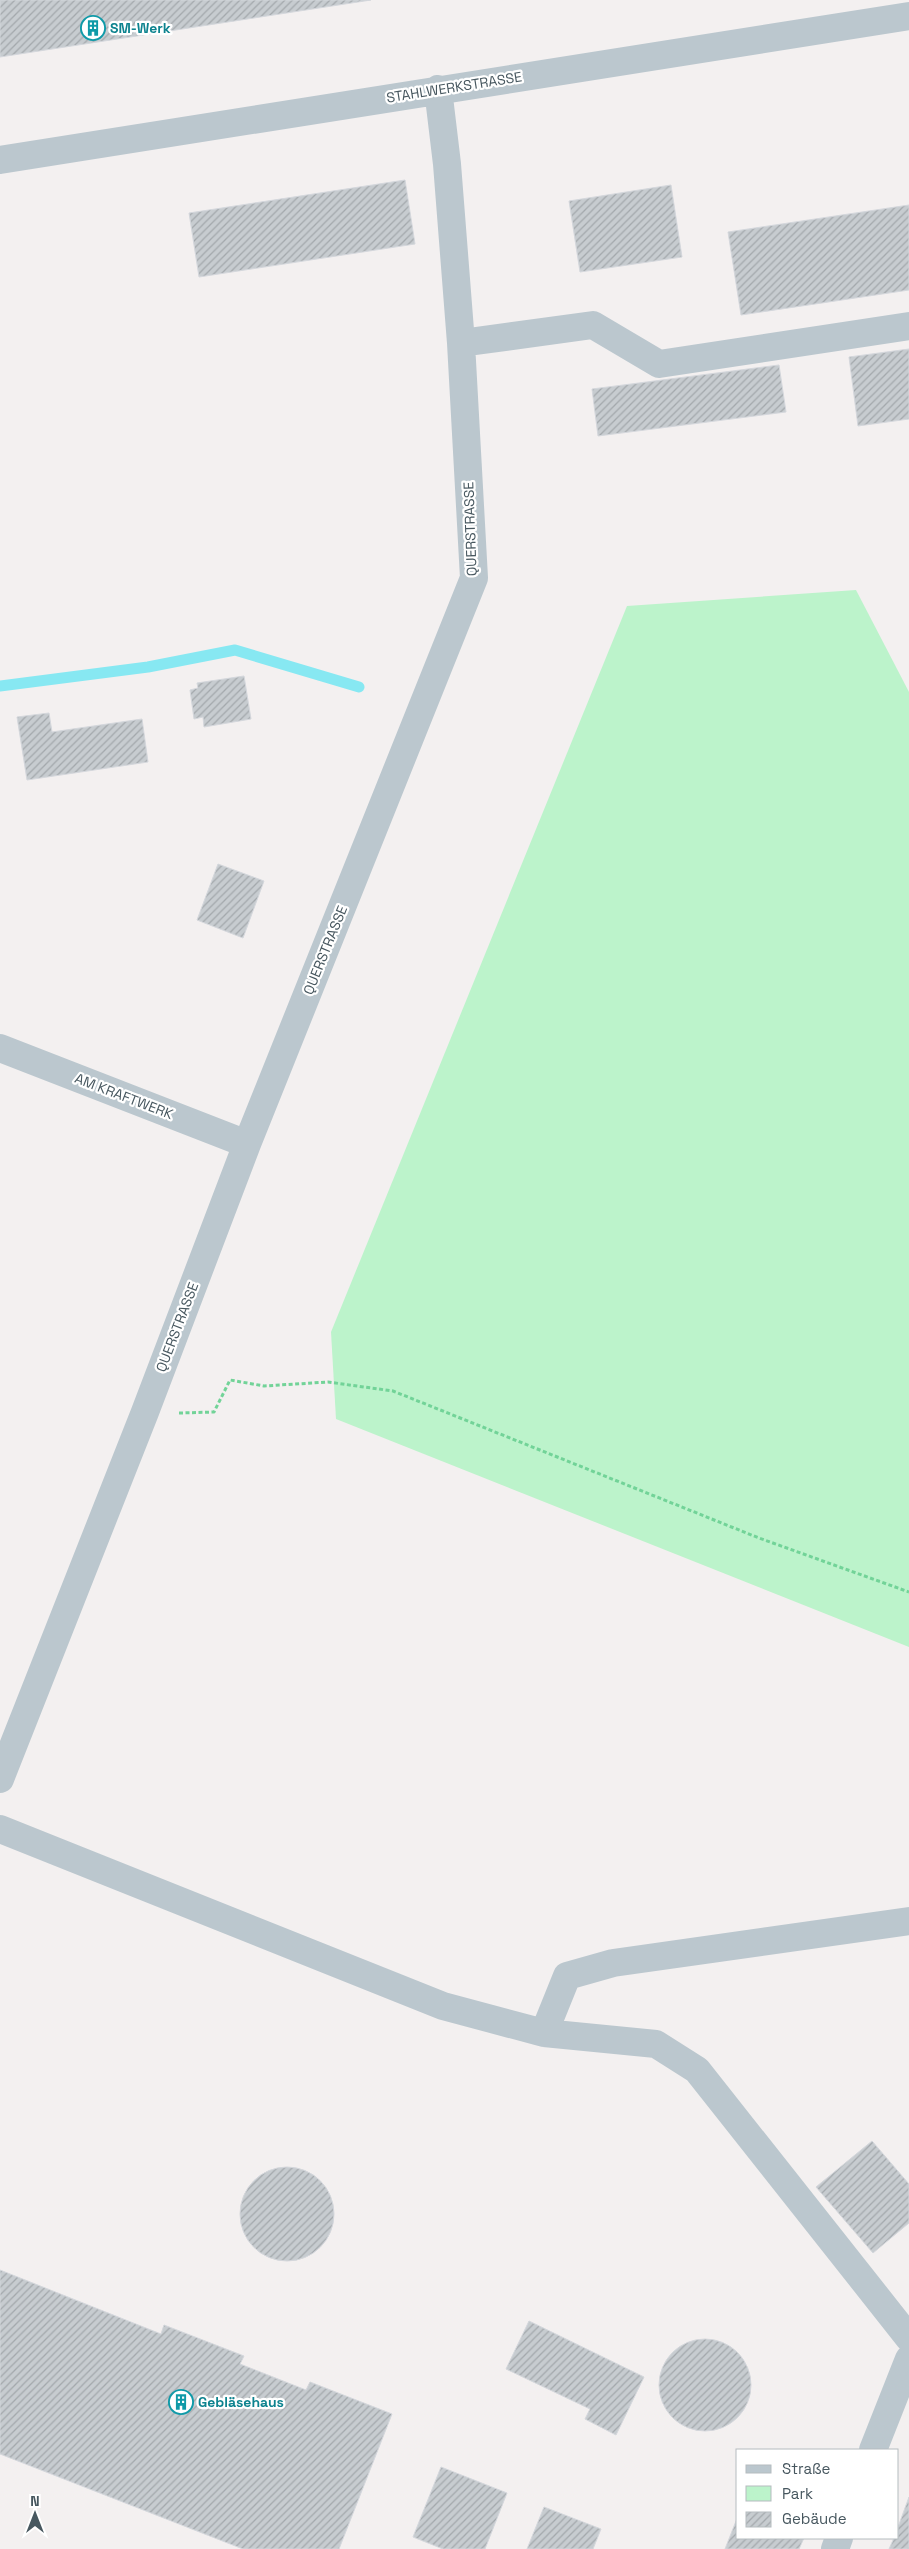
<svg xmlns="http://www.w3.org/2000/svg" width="909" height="2549" font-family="'Space Grotesk',sans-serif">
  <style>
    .green { fill: #bcf3cb }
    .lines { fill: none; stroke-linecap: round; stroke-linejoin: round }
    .stream { stroke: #87e8f2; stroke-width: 11 }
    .building { fill: url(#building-hatch); stroke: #d4d7dc }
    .path { stroke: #72d398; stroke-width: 3; stroke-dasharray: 4 2.5; stroke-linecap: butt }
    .minor { stroke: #bbc7ce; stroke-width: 28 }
    .labels { text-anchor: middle; stroke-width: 4.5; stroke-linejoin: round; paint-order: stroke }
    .culture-label { font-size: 14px; font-weight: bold; fill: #0d838f; stroke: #fff; text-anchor: start }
    .street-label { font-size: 14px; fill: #47575f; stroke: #fff }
  </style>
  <defs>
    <pattern id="building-hatch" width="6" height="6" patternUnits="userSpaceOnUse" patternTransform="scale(1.25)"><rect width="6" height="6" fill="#c7ccd0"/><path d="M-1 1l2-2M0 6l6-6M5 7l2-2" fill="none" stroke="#a3a8ac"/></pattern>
  </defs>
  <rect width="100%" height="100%" fill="#f3f0f0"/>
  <path class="green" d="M856,590L909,692V1647L336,1419L331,1332L627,606Z"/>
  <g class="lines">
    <path class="stream" d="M0,686L148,667L235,650L359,687"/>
  </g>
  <path class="building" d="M0,0H371L0,57Z
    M405,180L415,244L199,277L189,213Z
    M671,185L682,257L580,272L569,201Z
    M909,205V290L741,315L728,232Z
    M909,349V419L858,426L849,357Z
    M779,365L786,412L598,436L592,389Z
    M244,676L251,719L204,727L203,717L194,719L190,690L198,688L197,683Z
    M49,713L52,732L142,719L148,762L27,780L17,717Z
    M218,864L264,881L243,938L197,920Z
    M872,2141L909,2184V2223L873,2253L816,2187Z
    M240 2214a47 47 0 1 1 94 0a47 47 0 1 1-94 0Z
    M0,2270L161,2334L164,2325L244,2356L240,2364L306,2390L310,2382L392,2414L339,2549H243L0,2454Z
    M529,2321L644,2377L616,2435L585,2419L590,2409L506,2369Z
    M659 2385a46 46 0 1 1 92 0a46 46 0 1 1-92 0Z
    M441,2467L507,2493L485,2549H443L413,2537Z
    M909,2497V2549H889L894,2538H898V2527Z
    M544,2507L601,2529L593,2549H527Z
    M738,2516V2538H804L799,2549H725Z"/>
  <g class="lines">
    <path class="path" d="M179,1413L214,1412L230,1380L264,1386L328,1382L393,1391L759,1538L909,1592"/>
    <path class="minor" d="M0,160L909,16
      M461,343L593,325L659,364L909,326
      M0,1048L247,1144
      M0,1779L145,1412L247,1144L474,578L461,343L447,164L438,89
      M0,1829L443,2006L544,2033L656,2044L697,2070L909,2338
      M544,2033L567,1976L613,1963L909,1921
      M873,2450L909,2359
      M835,2549L839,2538"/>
  </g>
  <defs>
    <symbol id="building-ring" viewBox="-11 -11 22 22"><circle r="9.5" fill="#fff" stroke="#0f9aa8" stroke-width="1.5"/><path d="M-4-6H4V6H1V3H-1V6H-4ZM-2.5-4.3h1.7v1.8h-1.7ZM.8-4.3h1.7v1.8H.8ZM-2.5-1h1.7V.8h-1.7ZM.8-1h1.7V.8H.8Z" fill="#0f9aa8"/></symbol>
  </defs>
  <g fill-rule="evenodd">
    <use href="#building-ring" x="79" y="14" width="28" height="28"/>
    <use href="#building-ring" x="167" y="2388" width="28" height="28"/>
  </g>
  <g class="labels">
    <g class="culture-label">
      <text x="110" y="33">SM-Werk</text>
      <text x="198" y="2407">Gebläsehaus</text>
    </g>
    <g class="street-label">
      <text transform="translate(454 87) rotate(-9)" y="5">STAHLWERKSTRASSE</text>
      <text transform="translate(470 529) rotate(-92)" y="5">QUERSTRASSE</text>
      <text transform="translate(325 950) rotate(-68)" y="5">QUERSTRASSE</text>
      <text transform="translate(124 1096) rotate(21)" y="5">AM KRAFTWERK</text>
      <text transform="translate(177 1327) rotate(-69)" y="5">QUERSTRASSE</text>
    </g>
  </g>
  <rect x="736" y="2449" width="162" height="90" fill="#ffffff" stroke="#b5bcbf"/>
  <rect x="746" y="2465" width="25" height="8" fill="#bbc7ce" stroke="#b5bcbf"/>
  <text x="782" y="2474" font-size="15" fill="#47575f">Straße</text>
  <rect x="746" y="2486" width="25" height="15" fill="#bcf3cb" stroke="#b5bcbf"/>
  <text x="782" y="2499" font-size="15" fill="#47575f">Park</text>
  <rect x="746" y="2512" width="25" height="15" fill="url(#building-hatch)" stroke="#b5bcbf"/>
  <text x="782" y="2524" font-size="15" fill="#47575f">Gebäude</text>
  <g transform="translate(35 2514)" stroke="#ffffff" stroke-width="4" paint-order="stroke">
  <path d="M0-4L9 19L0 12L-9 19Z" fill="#47575f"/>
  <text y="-8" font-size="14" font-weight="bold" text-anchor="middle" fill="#47575f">N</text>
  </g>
</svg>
